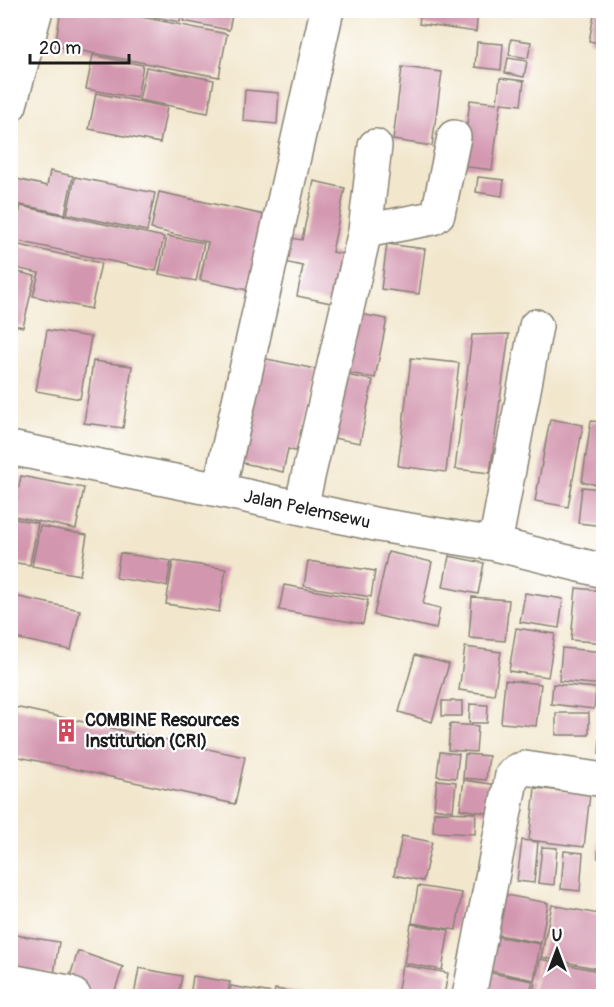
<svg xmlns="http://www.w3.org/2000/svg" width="614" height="1007" font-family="Pangolin,sans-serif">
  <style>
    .building { fill: #d396af }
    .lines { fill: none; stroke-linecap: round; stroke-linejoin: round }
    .minor-casing { stroke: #878274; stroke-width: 36 }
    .minor { stroke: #fff; stroke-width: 33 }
    .labels { text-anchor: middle; stroke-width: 4.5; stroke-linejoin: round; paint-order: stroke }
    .street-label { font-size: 18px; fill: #1c1c1c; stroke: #fff }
    .poi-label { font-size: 18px; font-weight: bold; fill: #1c1c1c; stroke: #fff; text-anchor: start }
  </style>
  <rect width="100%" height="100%" fill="#fff"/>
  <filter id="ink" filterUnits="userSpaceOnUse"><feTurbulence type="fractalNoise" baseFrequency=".0167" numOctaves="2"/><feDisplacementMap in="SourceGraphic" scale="12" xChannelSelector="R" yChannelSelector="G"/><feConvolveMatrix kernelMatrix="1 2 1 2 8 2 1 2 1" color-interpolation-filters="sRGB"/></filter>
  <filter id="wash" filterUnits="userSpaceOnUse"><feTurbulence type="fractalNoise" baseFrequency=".008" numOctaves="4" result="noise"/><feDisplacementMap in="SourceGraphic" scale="24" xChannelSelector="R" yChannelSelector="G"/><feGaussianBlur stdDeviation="1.35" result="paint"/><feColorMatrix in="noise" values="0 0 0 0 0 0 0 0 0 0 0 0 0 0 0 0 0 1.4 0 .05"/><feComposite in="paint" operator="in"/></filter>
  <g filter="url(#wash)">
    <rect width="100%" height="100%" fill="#f2e7cd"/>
    <g id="blocks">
      <path class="building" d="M61,10H106L227,34L219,77L55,46Z
        M129,10H182L180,22L129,12Z
        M185,10H233L229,30L183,21Z
        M421,10H478L476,32L419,24Z
        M595,10H604V44L589,41Z
        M511,39L531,42L528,58L509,55Z
        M477,42L503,44L501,70L475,67Z
        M93,55L143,65L137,98L86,89Z
        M508,58L527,61L524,77L505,73Z
        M146,67L214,80L208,113L139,100Z
        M402,67L442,72L432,146L393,140Z
        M500,78L524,81L521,105L501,103L492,170L462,166L470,100L497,103Z
        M245,90L279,93L277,124L243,121Z
        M96,93L167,107L160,143L89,129Z
        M50,171L73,176L65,214L11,203L16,179L47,186Z
        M75,177L155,193L147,231L67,214Z
        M478,177L504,180L502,196L476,192Z
        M314,181L345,188L332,252L342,254L331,303L297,296L303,266L275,260L280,236L302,240Z
        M159,192L274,217L257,292L200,280L208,242L151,229Z
        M21,206L164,237L156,271L13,240Z
        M167,236L204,243L196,281L159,274Z
        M10,243L101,263L91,309L33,296L39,273L10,267Z
        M387,244L425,249L419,294L381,289Z
        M10,270L35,276L23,327L10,324Z
        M354,313L387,319L375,378L343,372Z
        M47,330L91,337L80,399L36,391Z
        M509,334L490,473L455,469L472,335Z
        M262,358L316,369L298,452L288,449L283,472L239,462Z
        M411,358L459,363L446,472L398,466Z
        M93,361L132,366L123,428L84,423Z
        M340,374L373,380L360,443L327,437Z
        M550,419L583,425L568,507L535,501Z
        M591,421L604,422V486L582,482Z
        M21,476L84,488L76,529L13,516Z
        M582,487L604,489V526L578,523Z
        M10,518L38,523L30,565L10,562Z
        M40,526L87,535L80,575L32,566Z
        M388,552L432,562L423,604L440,608L436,629L374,615Z
        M120,553L171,561L167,586L116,578Z
        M449,556L484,563L478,594L443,587Z
        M173,561L226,569L219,612L166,604Z
        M308,561L375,571L371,597L304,586Z
        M284,585L368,600L363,624L279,610Z
        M576,588L604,591V643L571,640Z
        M525,593L563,599L559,628L520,622Z
        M10,595L80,610L71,650L10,637Z
        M472,597L509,600L505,641L469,638Z
        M516,628L555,634L548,677L509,671Z
        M465,647L501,652L494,695L459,690Z
        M562,648L604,652V685L559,681Z
        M415,655L449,664L432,722L399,712Z
        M505,680L541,684L536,726L501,723Z
        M553,684L596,688L594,709L551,704Z
        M442,701H462V716H442Z
        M470,704L488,705L487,723H469Z
        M10,706L245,757L235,804L10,755Z
        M556,713H589V735H556Z
        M601,719H604V754H599Z
        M450,724L478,726L476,752L448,750Z
        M440,752L459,754L456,778L437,776Z
        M465,754L489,756L486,780L463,778Z
        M437,780L456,782L453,811L434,808Z
        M464,780L497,785L493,814L460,809Z
        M535,788L590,794L584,847L529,840Z
        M434,812L476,813L475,834L433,832Z
        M600,825H604V859L598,858Z
        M402,836L432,842L423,881L394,875Z
        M522,840L538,842L534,883L517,881Z
        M542,847L557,848L554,885L538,883Z
        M564,851L583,853L580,891L561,889Z
        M418,886L462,893L456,930L412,923Z
        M496,893L548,903L541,943L488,933Z
        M552,905L604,915V970L541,957Z
        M411,924L449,930L442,970L404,963Z
        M10,934L59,942L54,974L10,972Z
        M488,935L540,944L534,980L481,969Z
        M78,951L123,967L113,996H96L67,986Z
        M540,959L604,972V996H532Z
        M402,965L448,973L444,996H397Z
        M139,968L182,976L178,996H134Z
        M480,971L533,981L529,996H475Z
        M193,976L230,982L227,996H190Z
        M231,986L272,993V996H229Z
        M275,989L312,995V996H274Z"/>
    </g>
  </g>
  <g filter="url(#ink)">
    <use href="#blocks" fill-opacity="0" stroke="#878274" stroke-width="1.5"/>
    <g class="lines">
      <defs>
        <path id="minor" d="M10,105L36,10
          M365,231L433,218L438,214L454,137
          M10,448L219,490L379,525L495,544L604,571
          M219,490L327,10
          M301,507L365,231L375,146
          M495,544L536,326
          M10,981L68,992L74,996
          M469,996L512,775L518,770L525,768L604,780"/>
      </defs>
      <use href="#minor" class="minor-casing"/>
      <use href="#minor" class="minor"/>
    </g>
  </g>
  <defs>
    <symbol id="building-bare" viewBox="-9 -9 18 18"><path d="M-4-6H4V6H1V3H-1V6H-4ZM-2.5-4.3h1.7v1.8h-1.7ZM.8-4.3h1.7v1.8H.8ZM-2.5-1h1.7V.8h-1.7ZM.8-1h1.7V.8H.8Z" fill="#d1495b" stroke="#fff" stroke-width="2.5" paint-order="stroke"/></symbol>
  </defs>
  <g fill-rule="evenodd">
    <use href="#building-bare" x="50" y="714" width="33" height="33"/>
  </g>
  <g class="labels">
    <g class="street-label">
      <text transform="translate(307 509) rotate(12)" y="6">Jalan Pelemsewu</text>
    </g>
    <g class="poi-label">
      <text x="85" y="726">COMBINE Resources<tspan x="85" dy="21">Institution (CRI)</tspan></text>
    </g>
  </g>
  <rect width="614" height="1007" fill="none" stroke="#fff" stroke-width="36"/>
  <g transform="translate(557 950)" stroke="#ffffff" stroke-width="4.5" paint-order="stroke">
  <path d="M0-4.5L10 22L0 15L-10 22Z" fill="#1c1c1c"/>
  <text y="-9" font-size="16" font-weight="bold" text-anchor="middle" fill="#1c1c1c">U</text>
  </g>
  <path d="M30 54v9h99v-9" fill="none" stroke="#1c1c1c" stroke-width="3"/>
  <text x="39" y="54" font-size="18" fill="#1c1c1c" stroke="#ffffff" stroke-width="4.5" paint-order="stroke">20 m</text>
</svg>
